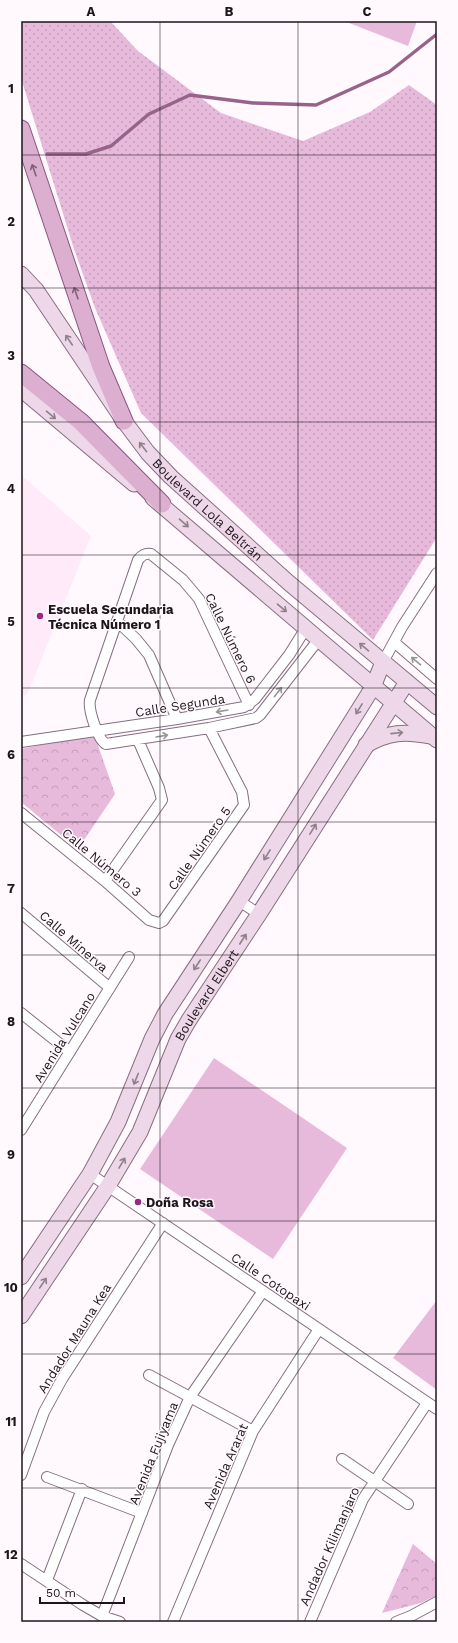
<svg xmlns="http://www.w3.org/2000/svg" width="458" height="1643" font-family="'Work Sans',sans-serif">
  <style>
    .built { fill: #feeaf9 }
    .grass { fill: url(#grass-dots) }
    .park { fill: url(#park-crowns) }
    .pitch { fill: #e7b9db }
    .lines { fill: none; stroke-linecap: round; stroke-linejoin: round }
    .stream { stroke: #98638b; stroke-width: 3.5 }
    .street-casing { stroke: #866f80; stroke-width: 12 }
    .secondary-casing { stroke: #866f80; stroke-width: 17 }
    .primary-casing { stroke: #8a567e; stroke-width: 19 }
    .street { stroke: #fff; stroke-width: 10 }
    .secondary { stroke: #edd7e8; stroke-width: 15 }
    .primary { stroke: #dcafd1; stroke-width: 17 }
    .oneway { stroke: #7d6276 }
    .oneway2 { stroke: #90808c }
    .oneway3 { stroke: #9a9698 }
    .grid { fill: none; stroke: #1e151b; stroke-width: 1; stroke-opacity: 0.55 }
    .poi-dot { fill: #982785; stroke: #fff9fd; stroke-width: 1.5 }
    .labels { text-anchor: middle; stroke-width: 3; stroke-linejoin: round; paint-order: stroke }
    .street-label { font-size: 13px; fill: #1e151b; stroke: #fff9fd }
    .poi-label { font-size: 13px; font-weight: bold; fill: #1e151b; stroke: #fff9fd; text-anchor: start }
    .neatline { fill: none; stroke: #1e151b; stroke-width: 1.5 }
    .grid-label { font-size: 13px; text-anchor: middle; font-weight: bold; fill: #1e151b }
  </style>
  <defs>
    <pattern id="grass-dots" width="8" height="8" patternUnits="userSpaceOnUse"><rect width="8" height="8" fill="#e7b9db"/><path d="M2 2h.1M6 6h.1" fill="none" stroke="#c69ebb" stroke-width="1.8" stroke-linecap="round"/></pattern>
    <pattern id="park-crowns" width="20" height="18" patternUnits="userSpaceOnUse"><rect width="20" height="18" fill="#e7b9db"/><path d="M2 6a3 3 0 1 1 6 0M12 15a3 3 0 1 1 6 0" fill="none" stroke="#c69ebb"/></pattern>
  </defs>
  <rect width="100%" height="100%" fill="#fff9fd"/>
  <path class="built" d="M21,475L91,536L27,695L21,697Z"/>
  <path class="grass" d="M21,21H110L138,51L221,113L303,141L370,112L409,85L437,105V537L373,640L141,413L95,308L74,249L21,78Z"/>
  <path class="park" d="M94,734L115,794L78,849L21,802V749Z
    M413,1544L437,1564V1595L421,1603L382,1613Z"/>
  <path class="pitch" d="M344,21H417L408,46Z
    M214,1058L347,1148L273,1259L140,1169Z
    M437,1300V1390L393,1358Z"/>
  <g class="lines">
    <path class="stream" d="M47,154H86L111,146L149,114L190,95L253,103L316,105L389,72L437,34"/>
    <defs>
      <path id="street" d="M117,621L136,639L149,655L177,719
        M394,642L437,679
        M383,662L402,627L437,573
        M249,705L199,599L183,580L151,554C145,553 142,555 138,560L90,700C88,710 98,740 106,744L209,728L256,718L260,715L319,639
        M21,742L177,719L244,707L255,699L289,655L306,628
        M21,813L105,881L149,920L159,923L163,921L244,805L242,792L209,728
        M105,881L162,800L159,788L138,740
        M239,901L259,914
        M21,913L110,988
        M21,1013L70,1052
        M21,1130L129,957
        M90,1174L437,1409
        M149,1375L253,1431
        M342,1459L408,1504
        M21,1475L44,1412L62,1379L163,1223
        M47,1477L142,1513
        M21,1564L83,1605L102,1616L120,1622
        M47,1580L82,1489
        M102,1616L168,1445L190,1397L263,1291
        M173,1622L253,1431L319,1329
        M310,1622L363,1499L427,1403
        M396,1622L411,1616L437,1602"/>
      <g id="secondary">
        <path id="s1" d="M21,274L36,290L124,421L148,453L171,477L289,583L437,707"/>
        <path d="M21,389L134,484"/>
        <path d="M153,498L437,740"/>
        <path d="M366,745C389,732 404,731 430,736"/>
        <path d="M21,1277L90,1174L118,1122L152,1039L165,1014L239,901L373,687L383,662"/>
        <path id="s2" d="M21,1316L108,1186L140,1132L178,1039L189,1020L259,914L407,682"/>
      </g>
      <path id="primary" d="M21,129L101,367L124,421
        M21,373L81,422L162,504"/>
    </defs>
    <use href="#street" class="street-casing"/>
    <use href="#secondary" class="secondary-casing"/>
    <use href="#primary" class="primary-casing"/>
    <use href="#street" class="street"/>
    <use href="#secondary" class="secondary"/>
    <use href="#primary" class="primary"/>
  </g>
  <defs><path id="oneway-shaft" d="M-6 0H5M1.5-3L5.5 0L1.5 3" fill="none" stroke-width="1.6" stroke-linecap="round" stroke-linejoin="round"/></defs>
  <g class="oneway">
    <use href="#oneway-shaft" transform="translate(34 170) rotate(-109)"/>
    <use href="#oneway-shaft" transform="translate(76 293) rotate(-109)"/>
  </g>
  <g class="oneway2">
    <use href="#oneway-shaft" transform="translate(69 340) rotate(-124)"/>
    <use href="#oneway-shaft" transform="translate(51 415) rotate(40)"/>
    <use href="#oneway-shaft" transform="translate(143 447) rotate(-128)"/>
    <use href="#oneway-shaft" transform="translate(184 523) rotate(41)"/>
    <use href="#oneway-shaft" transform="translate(282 608) rotate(40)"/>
    <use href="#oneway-shaft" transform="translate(364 647) rotate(-140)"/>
    <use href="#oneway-shaft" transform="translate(359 709) rotate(122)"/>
    <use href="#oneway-shaft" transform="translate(397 733) rotate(-6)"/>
    <use href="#oneway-shaft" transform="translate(313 829) rotate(-58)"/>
    <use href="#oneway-shaft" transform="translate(267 855) rotate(122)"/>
    <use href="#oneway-shaft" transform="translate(243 939) rotate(-57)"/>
    <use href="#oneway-shaft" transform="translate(197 965) rotate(123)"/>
    <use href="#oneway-shaft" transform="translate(136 1079) rotate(112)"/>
    <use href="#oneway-shaft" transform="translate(122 1163) rotate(-59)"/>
    <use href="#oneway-shaft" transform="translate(43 1283) rotate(-56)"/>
  </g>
  <g class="oneway3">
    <use href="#oneway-shaft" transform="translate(416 661) rotate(-140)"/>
    <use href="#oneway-shaft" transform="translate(278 692) rotate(-52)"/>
    <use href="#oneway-shaft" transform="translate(222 711) rotate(170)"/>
    <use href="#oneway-shaft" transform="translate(162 736) rotate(-10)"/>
  </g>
  <path class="grid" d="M160,21V1622M298,21V1622M21,155H437M21,288H437M21,422H437M21,555H437M21,688H437M21,822H437M21,955H437M21,1088H437M21,1221H437M21,1354H437M21,1488H437"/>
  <g class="poi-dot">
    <circle cx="40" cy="616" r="4"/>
    <circle cx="138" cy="1202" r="4"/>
  </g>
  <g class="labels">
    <g class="street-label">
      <text dy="5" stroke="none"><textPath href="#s1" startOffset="302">Boulevard Lola Beltrán</textPath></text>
      <text transform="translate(231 638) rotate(64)" y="5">Calle Número 6</text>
      <text transform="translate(180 705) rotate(-9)" y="5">Calle Segunda</text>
      <text transform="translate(199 848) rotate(-55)" y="5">Calle Número 5</text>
      <text transform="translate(102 862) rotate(40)" y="5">Calle Número 3</text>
      <text transform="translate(74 941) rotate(41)" y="5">Calle Minerva</text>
      <text dy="5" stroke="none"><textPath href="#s2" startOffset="372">Boulevard Elbert</textPath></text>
      <text transform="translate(64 1037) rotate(-58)" y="5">Avenida Vulcano</text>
      <text transform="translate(271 1281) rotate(34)" y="5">Calle Cotopaxi</text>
      <text transform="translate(74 1338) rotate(-58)" y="5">Andador Mauna Kea</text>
      <text transform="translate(153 1453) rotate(-68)" y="5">Avenida Fujiyama</text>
      <text transform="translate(225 1466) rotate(-66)" y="5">Avenida Ararat</text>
      <text transform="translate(329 1546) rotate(-66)" y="5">Andador Kilimanjaro</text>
    </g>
    <g class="poi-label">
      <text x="48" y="614">Escuela Secundaria<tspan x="48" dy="15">Técnica Número 1</tspan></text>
      <text x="146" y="1207">Doña Rosa</text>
    </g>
  </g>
  <rect width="458" height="1643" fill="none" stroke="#fff9fd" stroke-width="44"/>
  <path d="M40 1597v6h84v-6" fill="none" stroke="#1e151b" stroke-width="2"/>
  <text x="46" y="1597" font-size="12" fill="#1e151b" stroke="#fff9fd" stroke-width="3" paint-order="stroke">50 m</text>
  <rect x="22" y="22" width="414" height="1599" class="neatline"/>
  <g class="grid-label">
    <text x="91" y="16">A</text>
    <text x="229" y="16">B</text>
    <text x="367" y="16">C</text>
    <text x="11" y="93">1</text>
    <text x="11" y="226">2</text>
    <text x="11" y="360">3</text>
    <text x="11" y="493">4</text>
    <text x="11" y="626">5</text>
    <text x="11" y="759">6</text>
    <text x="11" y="893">7</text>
    <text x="11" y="1026">8</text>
    <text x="11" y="1159">9</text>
    <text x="11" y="1292">10</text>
    <text x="11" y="1426">11</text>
    <text x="11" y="1559">12</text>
  </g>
</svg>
